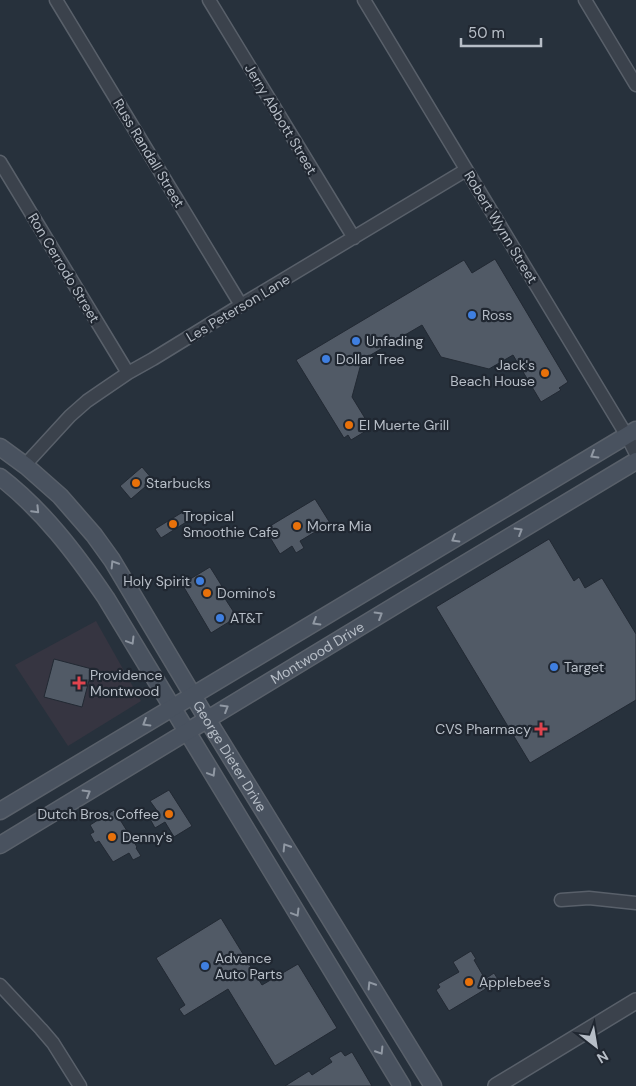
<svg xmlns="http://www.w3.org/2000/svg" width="636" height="1086" font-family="'DM Sans',sans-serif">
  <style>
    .medical { fill: #363541 }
    .building { fill: #515a66; stroke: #222933 }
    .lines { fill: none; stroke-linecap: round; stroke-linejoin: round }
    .minor-casing { stroke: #59606a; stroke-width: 15 }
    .tertiary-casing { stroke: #59606a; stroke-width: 18 }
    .secondary-casing { stroke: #59606a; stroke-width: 19 }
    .minor { stroke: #3b424c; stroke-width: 12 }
    .tertiary { stroke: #3b424c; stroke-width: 15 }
    .secondary { stroke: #49525f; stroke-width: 16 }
    .oneway { stroke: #9098a3 }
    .shop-dot { fill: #3f7fe0; stroke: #202731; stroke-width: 2 }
    .food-dot { fill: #e8710a; stroke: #202731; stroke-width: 2 }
    .health-dot { fill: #e0444e; stroke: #202731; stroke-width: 2 }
    .labels { text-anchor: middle; stroke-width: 4.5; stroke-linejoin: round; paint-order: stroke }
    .street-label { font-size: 14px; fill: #b7bec7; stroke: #202731 }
    .poi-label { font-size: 14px; fill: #b7bec7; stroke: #202731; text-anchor: start }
  </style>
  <rect width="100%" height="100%" fill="#27313c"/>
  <path class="medical" d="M96,621L141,701L68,746L15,665Z"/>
  <path class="building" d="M495,259L568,382L559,388L561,390L541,402L513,355L489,369L441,357L422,325L362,360L352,397L371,428L351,440L348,435L344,438L296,360L464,260L472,273Z
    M142,467L153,480L131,499L120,486Z
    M315,499L330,523L300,541L304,548L296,553L292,546L280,554L265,529Z
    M186,510L191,519L161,538L155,529Z
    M549,539L574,581L579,577L585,588L602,578L636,634V700L530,763L436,607Z
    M210,567L225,591L222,594L237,617L211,633L182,584Z
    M54,659L92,669L82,707L44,697Z
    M169,790L192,826L174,837L165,822L155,828L149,817L158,812L150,801Z
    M114,810L137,847L136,848L141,856L133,860L129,853L113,862L99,841L95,843L90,834L94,832L90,825Z
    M221,918L262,985L298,964L337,1028L275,1066L228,989L184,1016L179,1009L185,1005L156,958Z
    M471,951L476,959L474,960L485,979L494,973L499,981L449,1011L436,990L440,987L438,984L459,972L453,962Z
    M341,1051L345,1056L352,1052L372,1086H285L309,1071L312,1075L332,1062L329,1058Z"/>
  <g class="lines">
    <defs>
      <path id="minor" d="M56,0L241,305
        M209,0L354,238
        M364,0L627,436L636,454
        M585,0L636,85
        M0,162L128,373
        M25,465L70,416L87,401L103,390L128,373L153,359L241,305L466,170
        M561,900L589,898L636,903
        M0,985L41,1029L53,1043L80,1086"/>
      <path id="tertiary" d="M496,1086L636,1001"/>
      <g id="secondary">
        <path id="s1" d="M0,447L26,466L60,496L94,535L112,560L207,719L433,1086"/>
        <path d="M0,477C43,510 76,554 106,598L402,1086"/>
        <path d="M0,811L636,430"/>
        <path id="s2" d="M0,845L406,599L636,461"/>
      </g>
    </defs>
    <use href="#minor" class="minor-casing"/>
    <use href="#tertiary" class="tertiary-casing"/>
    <use href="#secondary" class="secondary-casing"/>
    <use href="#minor" class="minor"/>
    <use href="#tertiary" class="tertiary"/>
    <use href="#secondary" class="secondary"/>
  </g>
  <defs><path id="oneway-chevron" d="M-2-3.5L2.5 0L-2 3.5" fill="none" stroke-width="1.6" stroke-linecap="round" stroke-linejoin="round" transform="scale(1.25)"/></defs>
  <g class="oneway">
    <use href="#oneway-chevron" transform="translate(594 455) rotate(149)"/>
    <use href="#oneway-chevron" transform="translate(36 510) rotate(46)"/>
    <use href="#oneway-chevron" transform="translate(519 531) rotate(-31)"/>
    <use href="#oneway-chevron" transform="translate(455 539) rotate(149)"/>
    <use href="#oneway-chevron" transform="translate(114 564) rotate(-122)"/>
    <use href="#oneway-chevron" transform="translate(379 615) rotate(-31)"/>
    <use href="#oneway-chevron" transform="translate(316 622) rotate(149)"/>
    <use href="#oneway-chevron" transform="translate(131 641) rotate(59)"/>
    <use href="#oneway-chevron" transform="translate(225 708) rotate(-31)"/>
    <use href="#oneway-chevron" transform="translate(146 723) rotate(149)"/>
    <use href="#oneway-chevron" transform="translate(212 773) rotate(59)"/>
    <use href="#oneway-chevron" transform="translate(87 793) rotate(-31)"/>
    <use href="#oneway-chevron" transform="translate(286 847) rotate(-122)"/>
    <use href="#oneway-chevron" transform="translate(296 913) rotate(59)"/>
    <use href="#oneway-chevron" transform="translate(371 985) rotate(-122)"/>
    <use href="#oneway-chevron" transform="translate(380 1051) rotate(58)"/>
  </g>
  <g class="shop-dot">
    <circle cx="472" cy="315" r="5"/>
    <circle cx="356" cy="341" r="5"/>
    <circle cx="326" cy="359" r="5"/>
    <circle cx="200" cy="581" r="5"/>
    <circle cx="220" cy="618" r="5"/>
    <circle cx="554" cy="667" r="5"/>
    <circle cx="205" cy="966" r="5"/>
  </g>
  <g class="food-dot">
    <circle cx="545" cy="373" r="5"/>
    <circle cx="349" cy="425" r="5"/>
    <circle cx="136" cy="483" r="5"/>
    <circle cx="173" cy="524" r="5"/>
    <circle cx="297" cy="526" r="5"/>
    <circle cx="207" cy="593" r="5"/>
    <circle cx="169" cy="814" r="5"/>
    <circle cx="112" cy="837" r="5"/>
    <circle cx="469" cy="982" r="5"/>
  </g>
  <g class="health-dot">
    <path d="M76.5 675.5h5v5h5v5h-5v5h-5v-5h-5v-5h5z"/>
    <path d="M538.5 721.5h5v5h5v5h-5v5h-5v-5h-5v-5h5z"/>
  </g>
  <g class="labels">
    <g class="street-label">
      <text transform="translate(281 119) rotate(59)" y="5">Jerry Abbott Street</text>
      <text transform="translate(149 153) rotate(59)" y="5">Russ Randall Street</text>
      <text transform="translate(501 227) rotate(59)" y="5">Robert Wynn Street</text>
      <text transform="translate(64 268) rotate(59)" y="5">Ron Cerrodo Street</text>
      <text transform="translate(238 308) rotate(-31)" y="5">Les Peterson Lane</text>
      <text dy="5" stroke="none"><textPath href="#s2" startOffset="371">Montwood Drive</textPath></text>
      <text dy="5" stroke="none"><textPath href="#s1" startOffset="389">George Dieter Drive</textPath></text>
    </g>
    <g class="poi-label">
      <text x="482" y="320">Ross</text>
      <text x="366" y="346">Unfading</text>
      <text x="336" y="364">Dollar Tree</text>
      <text x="535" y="370" text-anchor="end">Jack's<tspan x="535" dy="16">Beach House</tspan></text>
      <text x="359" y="430">El Muerte Grill</text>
      <text x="146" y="488">Starbucks</text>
      <text x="183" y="521">Tropical<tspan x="183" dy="16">Smoothie Cafe</tspan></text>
      <text x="307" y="531">Morra Mia</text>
      <text x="190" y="586" text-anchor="end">Holy Spirit</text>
      <text x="217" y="598">Domino's</text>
      <text x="230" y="623">AT&amp;T</text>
      <text x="564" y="672">Target</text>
      <text x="90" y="680">Providence<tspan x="90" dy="16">Montwood</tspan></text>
      <text x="531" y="734" text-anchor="end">CVS Pharmacy</text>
      <text x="159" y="819" text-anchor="end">Dutch Bros. Coffee</text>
      <text x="122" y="842">Denny's</text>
      <text x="215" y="963">Advance<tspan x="215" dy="16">Auto Parts</tspan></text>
      <text x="479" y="987">Applebee's</text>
    </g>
  </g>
  <g transform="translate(596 1046) rotate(149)" stroke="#202731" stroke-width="4" paint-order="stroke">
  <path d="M0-4L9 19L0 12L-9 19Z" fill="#b7bec7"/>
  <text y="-8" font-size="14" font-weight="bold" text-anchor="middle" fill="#b7bec7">N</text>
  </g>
  <path d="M461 38v8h80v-8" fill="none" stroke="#b7bec7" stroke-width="2.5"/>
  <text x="468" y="38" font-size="15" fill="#b7bec7" stroke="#202731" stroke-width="4" paint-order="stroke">50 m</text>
</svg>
